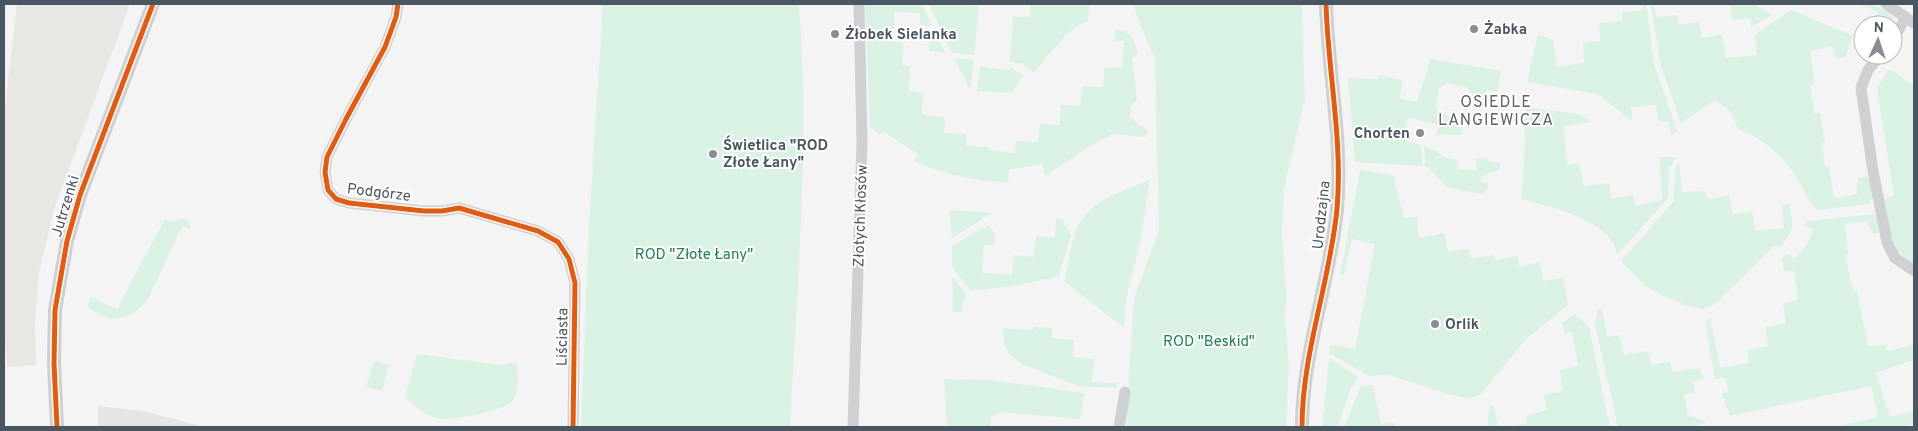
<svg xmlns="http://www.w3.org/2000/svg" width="1918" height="431" font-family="Overpass,sans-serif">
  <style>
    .commercial { fill: #e8e7e3 }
    .education { fill: #e6e5e6 }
    .green { fill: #d9f2e3 }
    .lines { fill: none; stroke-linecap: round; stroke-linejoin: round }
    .minor { stroke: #ced0d2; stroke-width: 11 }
    .tertiary { stroke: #ced0d2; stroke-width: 14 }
    .cycleway-casing { stroke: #fff; stroke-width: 8 }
    .cycleway { stroke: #e8590c; stroke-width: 5 }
    .poi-dot { fill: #868d94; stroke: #fff; stroke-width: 2 }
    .labels { text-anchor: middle; stroke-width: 4; stroke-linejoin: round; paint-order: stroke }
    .poi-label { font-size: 15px; font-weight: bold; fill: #4a5661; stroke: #fff; text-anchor: start }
    .street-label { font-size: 15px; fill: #4a5661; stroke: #fff }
    .park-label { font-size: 15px; fill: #17864f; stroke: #fff }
    .neighbourhood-label { font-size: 16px; letter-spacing: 1px; fill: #5f6368; stroke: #fff }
  </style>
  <rect width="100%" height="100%" fill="#f4f4f4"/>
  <path class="commercial" d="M17,4H130L54,209L39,273L35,321L36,365L7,367L4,323V116Z"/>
  <path class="education" d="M98,406L143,411L206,427H98Z"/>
  <path class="green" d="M603,4H799C810,145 797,287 790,427H581L589,226Z
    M865,4H922L932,26L920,25V13L894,12L893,41L903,43L902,65L910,66L909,91L923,93L922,115L945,117L944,133L966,134V146L988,147L989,150L1015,153L1016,141L1038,142L1040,124L1060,125L1061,105L1080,106L1082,86L1103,87L1104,67L1122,68L1124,41H1115V30C1131,30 1134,40 1138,54L1132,59L1137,100L1130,107V118L1147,130L1146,137L1112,134L1090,146L1045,176L1042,164L1009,170L1008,182C974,181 945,175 914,161L918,154L882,131L880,134L870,128Z
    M929,4L979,6L974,55L952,53Z
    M1031,4L1089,5L1088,22C1071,23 1046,59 1034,73L1022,64L1010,61L1013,16L1030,17Z
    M1134,4H1302L1305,99L1284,188L1282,232L1286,293L1285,320L1289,366L1286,427H1126L1134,298L1159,231L1155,60L1136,14Z
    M1643,4H1646L1654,64L1677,131L1671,135L1668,121L1659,122L1656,105L1631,107L1632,121L1598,94L1527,82L1538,34L1553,40L1557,67L1584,63L1583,43L1600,41L1599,23L1622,21V12L1643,10Z
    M1651,4H1654L1656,17L1677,15L1678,25L1699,22L1702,38L1722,34L1726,58L1757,55L1755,35L1791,10L1853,36L1845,58H1836L1832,46L1810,51L1815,84L1810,86L1815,114L1820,113L1825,141L1822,143L1825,166H1829L1834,198L1857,194L1856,186L1859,178L1868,176L1873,197L1869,204L1816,210C1808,199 1802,186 1794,174C1781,153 1760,137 1738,129L1731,112L1715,100L1681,123L1660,63Z
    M1730,4H1753L1772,15L1751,27V18L1732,20Z
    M1859,4C1874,4 1886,8 1895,21L1893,27V25H1883V23L1875,20L1878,12Z
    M920,30L935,31L945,53L929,51V40L919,39Z
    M954,58L974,60L970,89Z
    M1430,59L1501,71L1497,92L1486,90L1485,100L1473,96L1467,87L1448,83L1439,88L1436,107L1441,114L1461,120L1462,135L1436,134L1439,125L1408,117L1402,140L1421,145L1422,166L1355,162L1348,78L1378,79L1379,75L1403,81L1399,98L1417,102C1421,86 1427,75 1430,59Z
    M1010,66L1023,76L1012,93L977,91L980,67L1009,70Z
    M1888,70H1892L1914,86V267C1890,250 1889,225 1884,199L1894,196L1877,88Z
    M1526,107L1578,114L1592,122L1563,126L1568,165L1579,163L1584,186L1609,183L1612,199L1633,195L1636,206L1662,200L1659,157H1677L1669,168L1668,198L1617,255C1616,251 1615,244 1612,241C1594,217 1549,206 1522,199Z
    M1424,146C1436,150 1445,160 1457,160L1458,169L1477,171L1476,159L1488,158V161L1499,163L1500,170L1482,176L1481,183H1489C1488,189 1486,192 1481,194L1447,187L1428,167H1425Z
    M1679,163L1682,192L1705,191L1708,199L1729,196L1733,214L1752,212L1756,231L1784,228L1782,206L1789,204C1795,226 1794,231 1780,247L1774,246L1715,304L1704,309L1688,306L1668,298L1645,286L1621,261L1674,201L1675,169Z
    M1360,170L1393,175L1404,218L1417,217L1419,238L1444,233L1448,252L1469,249L1471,259L1494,255L1496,260L1517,256L1519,267L1540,262L1544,281L1563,278L1568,305L1526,339L1481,394L1470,398L1451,395L1389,375L1369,376L1329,353L1331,345L1355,349L1375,244L1352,239L1344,275H1340Z
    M1150,180L1141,238L1126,298L1124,328L1064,281C1068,265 1071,242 1077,228C1091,199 1123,191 1150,180Z
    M949,210L992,213L952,238Z
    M1875,214L1878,216L1881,232L1873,234L1866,221L1845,224L1848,254H1845L1846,258L1853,291H1857L1868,346L1886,345L1887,351L1914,345V360L1876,373L1890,417L1914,411V424L1902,427H1836L1878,417L1871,386L1730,416L1722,393L1729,392L1725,378L1715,379L1706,327V322L1710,317L1720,368L1749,363L1748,350L1768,346L1765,327L1786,324L1783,303L1798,300L1794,271L1785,272L1781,259L1787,254L1795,259L1808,243L1813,229L1804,225L1808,221Z
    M183,218L187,219L190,223V230L182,226L148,299C130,321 113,325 89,308L88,303L91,297L117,309L165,219L171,222Z
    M1056,218L1062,219L1071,235L1059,276L1025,284L971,291L952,267V246L988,225L995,233L994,245H984L982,273L1012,275L1014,255L1034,257L1036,236L1055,237Z
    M952,277L967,295L963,302L962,312H953Z
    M1598,309L1602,310L1607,337L1619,335L1624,355L1648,351L1651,365L1670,362L1673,372L1700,368L1704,379L1693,381L1694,392L1684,395L1688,415L1708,422L1692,427H1618L1595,324Z
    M1575,314L1589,327L1610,427H1509L1527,423L1526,416L1547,410L1544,395L1563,391L1560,370L1578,365L1572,331L1565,333L1562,323Z
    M1034,327L1052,328V338L1074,340L1073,357L1094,359L1092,382L1117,383V388L1078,386L1020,363L1009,354L1004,343L1003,328L1034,330Z
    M417,354L501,365L517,362C517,372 520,392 513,400C505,411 449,422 436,418C427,416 410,403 405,396Z
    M1329,358L1358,377L1350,390L1338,427H1322Z
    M374,361L389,365L382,391L366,387Z
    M944,379L988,380L1084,393L1080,419L1001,412L991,418L990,427H947Z
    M1373,385L1381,425L1394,422V427H1344L1361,386Z
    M1490,404L1494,406L1498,427H1487Z"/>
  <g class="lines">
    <path class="minor" d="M398,4L396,17L385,47L346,119L327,157L325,172L328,190L336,199L349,203L424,211H442L459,208L538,231L558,242L569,259L575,283L573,427
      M1886,4L1914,23
      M1893,40L1906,17
      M1881,55L1868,70L1861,88L1873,171L1887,242L1895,258L1914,271
      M853,427L862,142L859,4
      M1119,427L1125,392"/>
    <path class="tertiary" d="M57,427L54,363L55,310L67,241L80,195L153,4
      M1302,427C1302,353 1330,282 1337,209C1343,141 1328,72 1326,4"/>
    <defs>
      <path id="cycleway" d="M398,4L396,17L385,47L346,119L327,157L325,172L328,190L336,199L349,203L424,211H442L459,208L538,231L558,242L569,259L575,283L573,427
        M57,427L54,363L55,310L67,241L80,195L153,4
        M1302,427C1302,353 1330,282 1337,209C1343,141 1328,72 1326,4"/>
    </defs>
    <use href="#cycleway" class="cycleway-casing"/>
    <use href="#cycleway" class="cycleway"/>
  </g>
  <g class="poi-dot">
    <circle cx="1474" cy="29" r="5"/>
    <circle cx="835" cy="34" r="5"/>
    <circle cx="1420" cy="133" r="5"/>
    <circle cx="713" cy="154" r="5"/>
    <circle cx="1435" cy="324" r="5"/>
  </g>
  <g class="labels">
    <g class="poi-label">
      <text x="1484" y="34">Żabka</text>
      <text x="845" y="39">Żłobek Sielanka</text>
      <text x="1410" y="138" text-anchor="end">Chorten</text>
      <text x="723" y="150">Świetlica "ROD<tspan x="723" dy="17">Złote Łany"</tspan></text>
      <text x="1445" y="329">Orlik</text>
    </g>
    <g class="street-label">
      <text transform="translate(379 192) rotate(7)" y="5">Podgórze</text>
      <text transform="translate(65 206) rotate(-73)" y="5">Jutrzenki</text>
      <text transform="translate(1321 215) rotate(-84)" y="5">Urodzajna</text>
      <text transform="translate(860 216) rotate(-88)" y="5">Złotych Kłosów</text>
      <text transform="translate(562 337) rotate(-89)" y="5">Liściasta</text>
    </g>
    <g class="park-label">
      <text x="694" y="259">ROD "Złote Łany"</text>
      <text x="1209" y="346">ROD "Beskid"</text>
    </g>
    <g class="neighbourhood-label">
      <text x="1496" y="107">OSIEDLE<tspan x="1496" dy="18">LANGIEWICZA</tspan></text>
    </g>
  </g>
  <rect width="1918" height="431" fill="none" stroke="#4a5661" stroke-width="10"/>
  <g transform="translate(1878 40) rotate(3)"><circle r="24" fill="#ffffff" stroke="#b7bbc0"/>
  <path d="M0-4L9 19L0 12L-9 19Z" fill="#868d94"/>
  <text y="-8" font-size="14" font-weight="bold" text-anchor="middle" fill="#4a5661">N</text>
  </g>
</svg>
